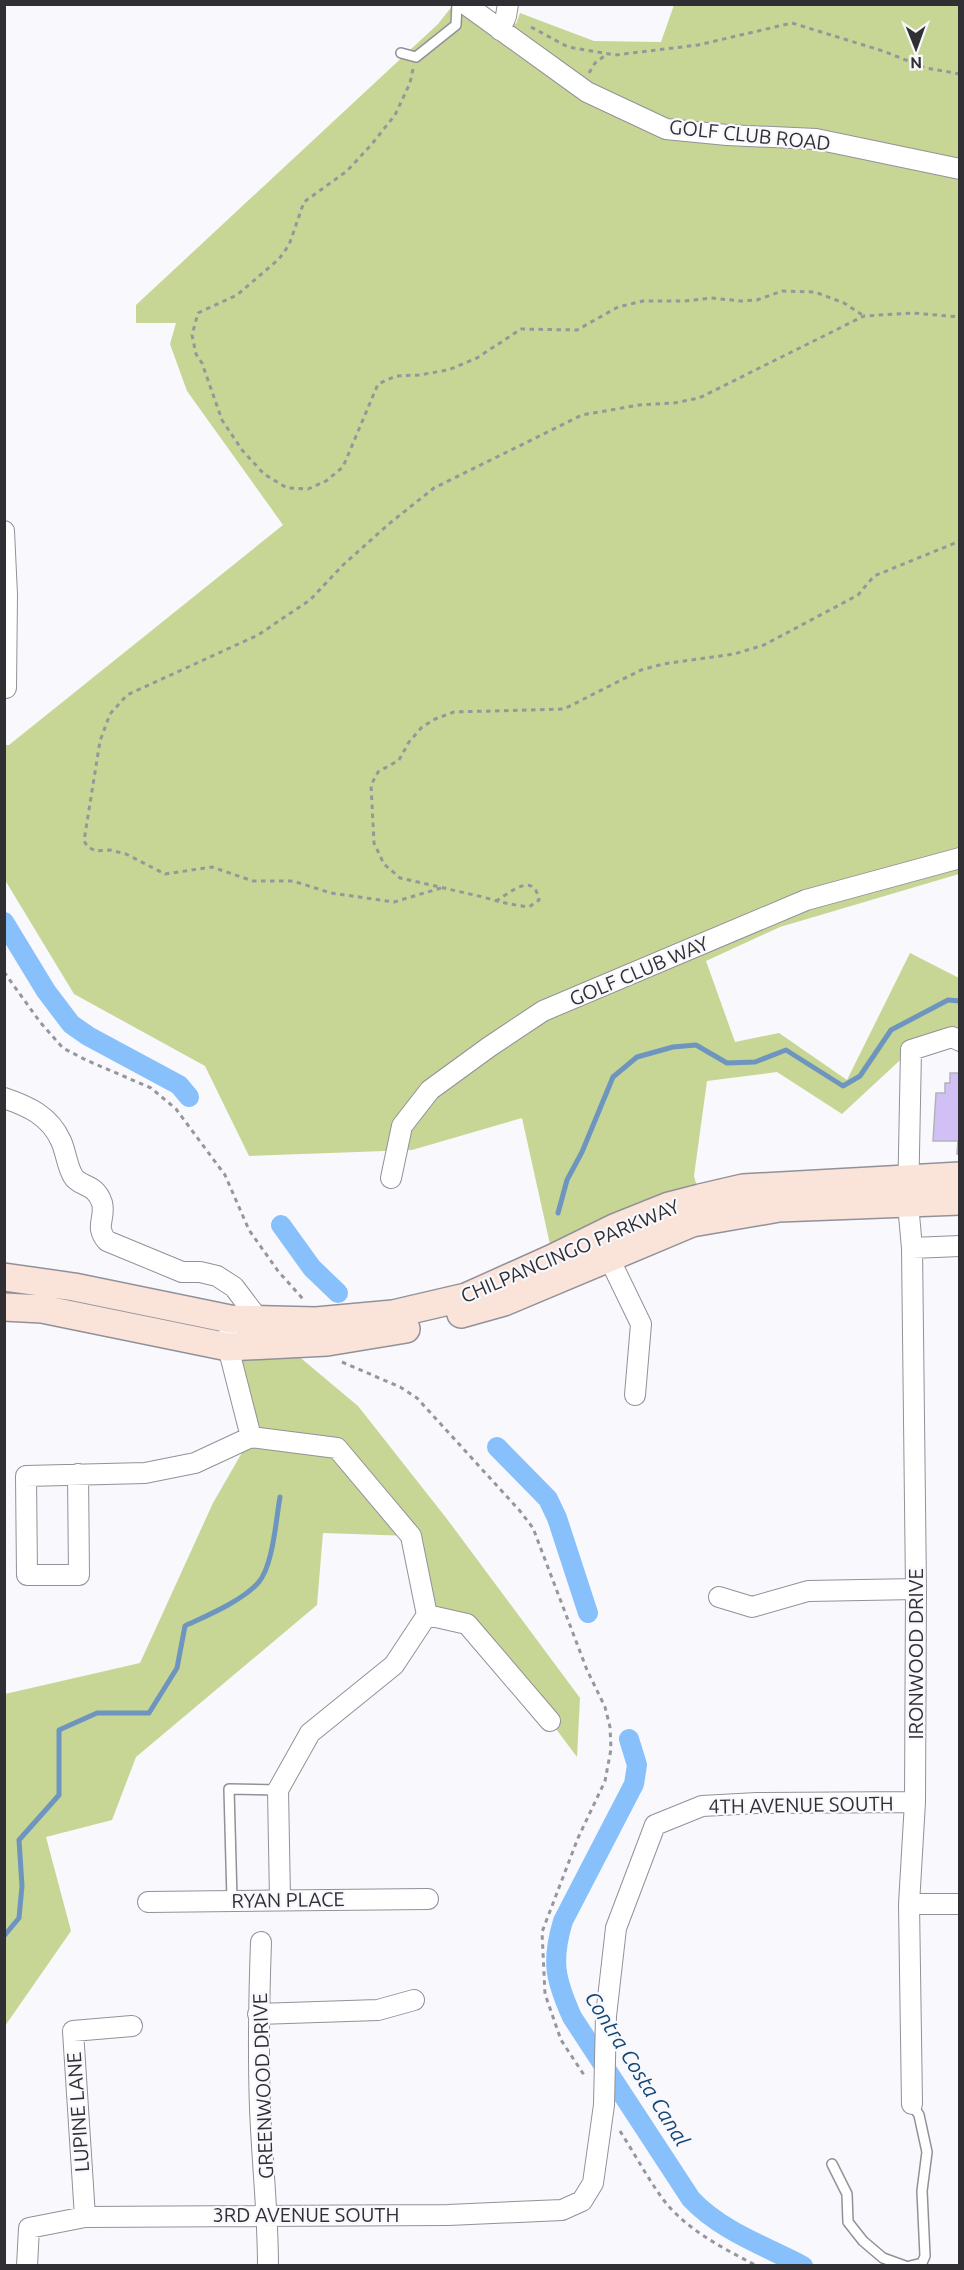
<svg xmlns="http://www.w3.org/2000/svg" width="964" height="2270" font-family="Ubuntu,sans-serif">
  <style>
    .green { fill: #c7d694 }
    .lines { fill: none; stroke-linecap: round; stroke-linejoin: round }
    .stream { stroke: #6d95bf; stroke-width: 5 }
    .canal { stroke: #87c0fb; stroke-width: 20 }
    .building { fill: #d1c0f6; stroke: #b4b1ba; stroke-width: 1.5 }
    .lane-casing { stroke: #92919a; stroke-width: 12 }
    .street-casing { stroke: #92919a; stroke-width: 22 }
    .secondary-casing { stroke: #92919a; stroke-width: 30 }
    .path { stroke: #97979b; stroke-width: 3; stroke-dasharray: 4.5 4.5; stroke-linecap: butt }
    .lane { stroke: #fff; stroke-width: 9 }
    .street { stroke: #fff; stroke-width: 20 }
    .secondary { stroke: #fae3d9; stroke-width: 27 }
    .labels { text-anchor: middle; stroke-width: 4.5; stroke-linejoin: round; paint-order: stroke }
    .street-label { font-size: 20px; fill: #303034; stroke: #f8f8fd }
    .water-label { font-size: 21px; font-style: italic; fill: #144775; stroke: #f8f8fd }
  </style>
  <rect width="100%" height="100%" fill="#f8f8fd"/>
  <path class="green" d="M453,5L500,30L506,16L516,24L520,13L594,41L661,42L674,5H959V874L780,927L706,961L735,1042L779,1033L847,1080L910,953L959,978V1041L911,1050L842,1114L777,1072L707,1081L694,1176L700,1198L553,1258L522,1118L412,1150L249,1156L205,1066L74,994L5,880V745H9L283,525L187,391L170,344L176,323H136V305L438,24Z
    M284,1344L358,1406L447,1519L580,1698L577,1757L550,1721L467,1625L427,1615L411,1536L323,1533L317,1605L136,1757L112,1820L46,1837L71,1931L5,2026V1694L140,1663L213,1503L251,1437L228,1347Z"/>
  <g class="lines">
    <path class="stream" d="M558,1213L567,1180L582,1152L613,1077L637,1057L673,1047L696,1045L727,1063L755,1062L786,1050L843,1086L860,1076L891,1030L948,1000L960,1001
      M4,1936L19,1918L22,1886L19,1840L59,1795V1730L97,1713H149L177,1668L185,1626C206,1616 242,1601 258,1583C273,1567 276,1519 280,1497"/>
    <path class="canal" d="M4,922L46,991L71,1024L88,1036L179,1085L189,1097
      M281,1225L312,1268L338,1293
      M497,1447L548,1499L557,1518L588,1613
      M629,1739L637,1765L634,1784L563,1921C551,1961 555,1979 572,2017L691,2199C721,2231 765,2246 803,2266"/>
  </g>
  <path class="building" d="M950,1073H960V1154H957L958,1141H933L936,1093H945V1083H950Z"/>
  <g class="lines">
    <defs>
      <path id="lane" d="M401,53L416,57L456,25L457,4
        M232,1900L229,1789L278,1790
        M832,2164L847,2194L848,2222L863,2241L883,2258L905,2266
        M910,2266L922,2263L925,2256L922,2191L927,2152L919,2115L912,2104"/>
      <path id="street" d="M465,4L587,92L666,129L727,135L816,139L960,169
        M500,30L506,16L508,4
        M4,531L7,595L6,688
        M4,1098C28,1106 50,1116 61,1141C66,1152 67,1166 73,1176C80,1188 95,1182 102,1203C106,1219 94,1226 107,1241L182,1272H200L217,1276L234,1287L259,1320
        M391,1178L402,1126L430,1090L489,1047L543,1011L806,900L960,858
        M606,1245L609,1258L641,1324L635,1395
        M912,1248L960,1246
        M229,1334L228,1347L251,1437
        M78,1474L79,1575H27L26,1476L145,1473L195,1463L251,1437L337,1448L411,1536L427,1615L394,1665L310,1733L278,1790L280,1899
        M719,1597L752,1607L808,1591L916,1589
        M427,1615L467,1624L550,1721
        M148,1902L428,1899
        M909,1904H960
        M261,1942C259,1998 258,2053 260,2108C262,2161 268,2213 268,2266
        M258,2014L378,2010L414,2000
        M912,2104L909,1904L915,1802L916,1589L912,1248L908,1204L911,1050L952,1037L960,1041
        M85,2217L73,2031L132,2026
        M27,2266L29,2228L85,2217L448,2215L562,2210L582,2201L593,2183L604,2105L606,2016L616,1928L655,1825L702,1806L757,1803L915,1802"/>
      <path id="secondary" d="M4,1277L74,1287L230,1319L316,1321L393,1314L466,1297L553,1258L614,1228L669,1206L700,1198L743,1188L960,1176
        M4,1307L42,1309L228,1347L327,1342L406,1329
        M461,1314L504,1302L692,1223L779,1208L960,1201"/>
    </defs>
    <use href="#lane" class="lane-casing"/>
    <use href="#street" class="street-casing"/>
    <use href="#secondary" class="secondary-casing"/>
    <path class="path" d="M531,27L568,47L615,55L698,45L792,23L883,51L926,68L960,74
      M413,69L410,83L395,115L371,145L347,171L304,202L289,245L279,259L237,295L198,313L192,335L196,354L202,363L222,420L242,450L264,474L287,488L308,489L326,481L343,467L378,384L396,376L419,375L448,370L477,358L521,329L577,330L618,307L643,301H684L711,298L741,301L757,300L782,291L815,292L844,303L864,316
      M589,73L595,63L607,54
      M441,888L394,902L331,893L293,881H253L212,867L165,874L126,854L110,850L96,851L88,847L84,841L100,741L110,714L127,695L258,635L310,600L343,565L390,523L434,488L582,415L639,405L674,403L699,398L864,316L913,313L960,317
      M496,901C511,892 534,871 539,900L529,907C513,905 499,902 483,897L400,878L384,864L374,843L371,785L378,772L399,760L409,742L422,727L435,719L454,712L564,709L641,670L663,664L734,654L764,645L858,595L874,576L960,541
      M4,972L40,1022L63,1048L86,1060L151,1088L176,1109L225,1175L249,1230L278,1271L303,1299
      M342,1362L400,1387L417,1398L520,1511L533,1528L587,1670L605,1707L610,1727L611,1749L605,1781L578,1838L542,1932L545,1994L561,2040L586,2078
      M620,2131C634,2153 647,2177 662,2198C686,2230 723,2248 757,2266"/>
    <use href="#lane" class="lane"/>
    <use href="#street" class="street"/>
    <use href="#secondary" class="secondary"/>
  </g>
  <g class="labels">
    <g class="street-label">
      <text transform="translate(750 135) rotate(6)" y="7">GOLF CLUB ROAD</text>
      <text transform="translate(639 971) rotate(-23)" y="7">GOLF CLUB WAY</text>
      <text transform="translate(570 1251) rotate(-23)" y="7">CHILPANCINGO PARKWAY</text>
      <text transform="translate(916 1654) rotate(-90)" y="7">IRONWOOD DRIVE</text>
      <text transform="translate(801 1805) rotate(-1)" y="7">4TH AVENUE SOUTH</text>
      <text transform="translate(288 1900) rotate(-1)" y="7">RYAN PLACE</text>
      <text transform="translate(263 2086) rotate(-92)" y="7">GREENWOOD DRIVE</text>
      <text transform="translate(78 2112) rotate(-94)" y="7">LUPINE LANE</text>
      <text x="306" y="2222">3RD AVENUE SOUTH</text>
    </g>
    <g class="water-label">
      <text transform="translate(637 2069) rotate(58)" y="7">Contra Costa Canal</text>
    </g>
  </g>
  <rect width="964" height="2270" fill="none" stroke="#303034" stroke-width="12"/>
  <g transform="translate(916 48) rotate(179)" stroke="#f8f8fd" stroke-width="4.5" paint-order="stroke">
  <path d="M0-4.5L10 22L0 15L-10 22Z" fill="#303034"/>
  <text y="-9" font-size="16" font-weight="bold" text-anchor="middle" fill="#303034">N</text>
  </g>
</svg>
